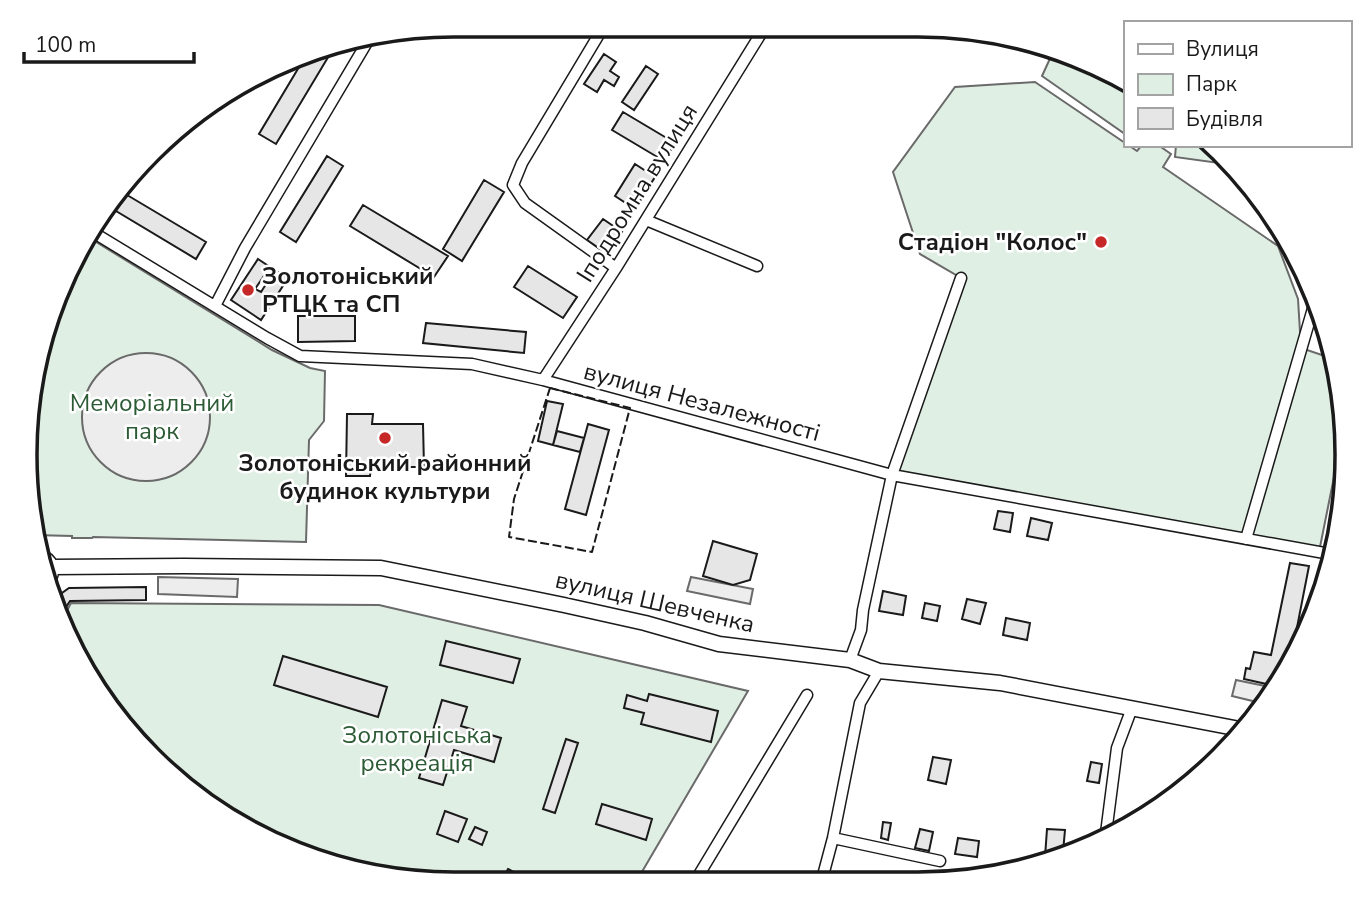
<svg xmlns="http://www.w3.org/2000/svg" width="1372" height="909" font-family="'Nunito Sans',sans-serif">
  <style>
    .green { fill: #e0efe3; stroke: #6a6a6a; stroke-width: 2 }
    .parking { fill: #ededed; stroke: #6a6a6a; stroke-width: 2 }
    .building { fill: #e6e6e6; stroke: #1a1a1a; stroke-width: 2 }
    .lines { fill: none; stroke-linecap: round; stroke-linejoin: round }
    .minor-casing { stroke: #1a1a1a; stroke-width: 13 }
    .secondary-casing { stroke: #1a1a1a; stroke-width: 17 }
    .minor { stroke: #fff; stroke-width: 10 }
    .secondary { stroke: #fff; stroke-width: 14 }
    .fence { stroke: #1a1a1a; stroke-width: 2; stroke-dasharray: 9 3.5; stroke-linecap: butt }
    .poi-dot { fill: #c62828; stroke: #fff; stroke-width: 2.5 }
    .labels { text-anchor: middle; stroke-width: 5; stroke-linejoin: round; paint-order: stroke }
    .street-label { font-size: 24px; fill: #1a1a1a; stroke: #fff }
    .poi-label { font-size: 24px; font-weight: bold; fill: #1a1a1a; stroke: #fff; text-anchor: end }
    .park-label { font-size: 24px; fill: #2b5a34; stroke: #fff }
    .rim { fill: none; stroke: #1a1a1a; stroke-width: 3.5 }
  </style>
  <rect width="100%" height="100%" fill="#fff"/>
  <path class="green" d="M1053,52L1107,69L1125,81V134L1042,76Z
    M1035,82L1125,143V145H1128L1137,151L1142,145H1158L1171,154L1163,167L1278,246L1298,299L1301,348L1328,357L1345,422L1319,552L892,475L961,278L920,254L893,172L955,87Z
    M1176,145H1212L1226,164L1175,157Z
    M88,237L272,350L310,368L325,371L324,421L309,440L306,542L93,537L92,538H72V536L33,535L25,426L57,290Z
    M71,603L379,605L748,691L636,882L398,881L265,840L171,778L82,669L63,618Z"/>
  <path class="parking" d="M82 417a64 64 0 1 1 128 0a64 64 0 1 1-128 0Z
    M158,577L238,579L237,597L158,594Z
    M691,577L753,589L750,604L687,591Z
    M1236,680L1270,687L1261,703L1236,697L1232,696Z"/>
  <path class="building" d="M336,44L276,144L259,134L308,52L317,47Z
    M604,54L616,62L610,71L619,77L614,86L604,80L597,92L584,84Z
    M646,66L658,74L634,110L622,102Z
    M623,112L675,143L664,161L612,130Z
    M327,156L343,166L296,242L280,232Z
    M635,164L655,177L635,209L615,196Z
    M484,180L504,192L462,261L443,249Z
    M117,189L206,242L196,259L106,205Z
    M363,205L448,256L434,277L350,226Z
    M603,219L622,232L606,253L587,240Z
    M258,259L270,267L255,289L261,292L275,270L288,278L261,320L231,300Z
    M528,266L577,297L563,318L514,287Z
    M298,316H355V341L298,342Z
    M426,323L526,332L524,353L423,343Z
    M547,401L563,404L553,445L538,441Z
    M347,414H373L372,424H423L424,467H371L370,476H346Z
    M588,424L609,430L586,515L565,509Z
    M557,431L584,438L580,452L553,445Z
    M998,511L1013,513L1010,532L994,529Z
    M1031,518L1052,523L1048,540L1027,536Z
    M713,541L757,554L750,580L733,585L703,576Z
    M1290,563L1309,566L1293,648L1271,685L1244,679L1246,668L1250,669L1254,652L1271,655Z
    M146,587V600L70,601L61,615L55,598L69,588Z
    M883,591L906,596L903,615L879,611Z
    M967,599L986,603L980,624L962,619Z
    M925,603L940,606L937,621L922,618Z
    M1006,618L1030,623L1027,640L1003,635Z
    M446,641L520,659L513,683L440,665Z
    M283,656L387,687L378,717L274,685Z
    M649,694L718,711L711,742L641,724L644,713L624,708L627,695L647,701Z
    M442,700L467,707L461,726L501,738L494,762L454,750L443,785L419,778Z
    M566,739L578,743L555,813L543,809Z
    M933,757L951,760L946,784L928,780Z
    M1091,762L1102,764L1099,783L1087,781Z
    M602,804L652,819L646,840L596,824Z
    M445,811L467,819L458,842L437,834Z
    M883,822L891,823L888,840L881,838Z
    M475,827L487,832L482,845L469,839Z
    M920,829L933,832L929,851L915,848Z
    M1047,829L1065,830L1063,852L1045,857Z
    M958,838L979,841L977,857L955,854Z
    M508,869L530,881H501Z"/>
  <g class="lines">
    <defs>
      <path id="minor" d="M604,26L522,163L513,185L525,203L616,268
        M646,220L757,266
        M91,231L267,338L300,356L472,364L543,380L892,475L1330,554
        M215,306L245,248L369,39
        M543,380L616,268L765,27
        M1246,539L1314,305
        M850,660L861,630L863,610L892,475L961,278
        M833,838L940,861
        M1105,841L1117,748L1132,708
        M697,878L807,695
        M821,883L833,838L860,703L879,671"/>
      <path id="secondary" d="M40,557C51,560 54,570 48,580
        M51,567L184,566L381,568L564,605L645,623L719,644L850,660L879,671L1000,683L1245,730"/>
    </defs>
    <use href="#minor" class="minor-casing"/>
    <use href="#secondary" class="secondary-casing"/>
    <use href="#minor" class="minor"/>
    <use href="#secondary" class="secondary"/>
    <path class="fence" d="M550,388L630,408L592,552L509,537L514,499Z"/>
  </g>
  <g class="poi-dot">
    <circle cx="1101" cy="242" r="7"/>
    <circle cx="248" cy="290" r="7"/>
    <circle cx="385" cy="438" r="7"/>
  </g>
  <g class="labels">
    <g class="street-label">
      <text transform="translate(637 193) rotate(-58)" y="8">Іподромна вулиця</text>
      <text transform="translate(702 402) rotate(15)" y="8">вулиця Незалежності</text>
      <text transform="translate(655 602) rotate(13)" y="8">вулиця Шевченка</text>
    </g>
    <g class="poi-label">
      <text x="1087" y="250">Стадіон "Колос"</text>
      <text x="262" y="284" text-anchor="start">Золотоніський<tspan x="262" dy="28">РТЦК та СП</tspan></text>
      <text x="385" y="471" text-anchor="middle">Золотоніський районний<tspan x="385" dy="28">будинок культури</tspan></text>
    </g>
    <g class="park-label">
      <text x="152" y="411">Меморіальний<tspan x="152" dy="28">парк</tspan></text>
      <text x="417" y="743">Золотоніська<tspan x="417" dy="28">рекреація</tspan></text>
    </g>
  </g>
  <path d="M0 0H1372V909H0ZM454 37H918A417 417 0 0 1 1335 454V455A417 417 0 0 1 918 872H454A417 417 0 0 1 37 455V454A417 417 0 0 1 454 37Z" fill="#fff" fill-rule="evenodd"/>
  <path class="rim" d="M454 37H918A417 417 0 0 1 1335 454V455A417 417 0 0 1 918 872H454A417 417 0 0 1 37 455V454A417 417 0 0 1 454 37Z"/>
  <rect x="1124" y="21" width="228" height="126" fill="#ffffff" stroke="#a3a3a3" stroke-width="2"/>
  <rect x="1138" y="44" width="35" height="10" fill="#ffffff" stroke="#a3a3a3" stroke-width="2"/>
  <text x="1186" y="56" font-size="21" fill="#1a1a1a">Вулиця</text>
  <rect x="1138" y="74" width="35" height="21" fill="#e0efe3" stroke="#a3a3a3" stroke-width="2"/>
  <text x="1186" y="91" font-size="21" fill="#1a1a1a">Парк</text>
  <rect x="1138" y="108" width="35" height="21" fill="#e6e6e6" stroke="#a3a3a3" stroke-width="2"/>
  <text x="1186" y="126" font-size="21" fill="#1a1a1a">Будівля</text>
  <path d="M24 52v10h170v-10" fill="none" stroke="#1a1a1a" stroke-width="3.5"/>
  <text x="35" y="52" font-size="21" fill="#1a1a1a" stroke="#ffffff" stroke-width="5" paint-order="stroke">100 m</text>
</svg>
